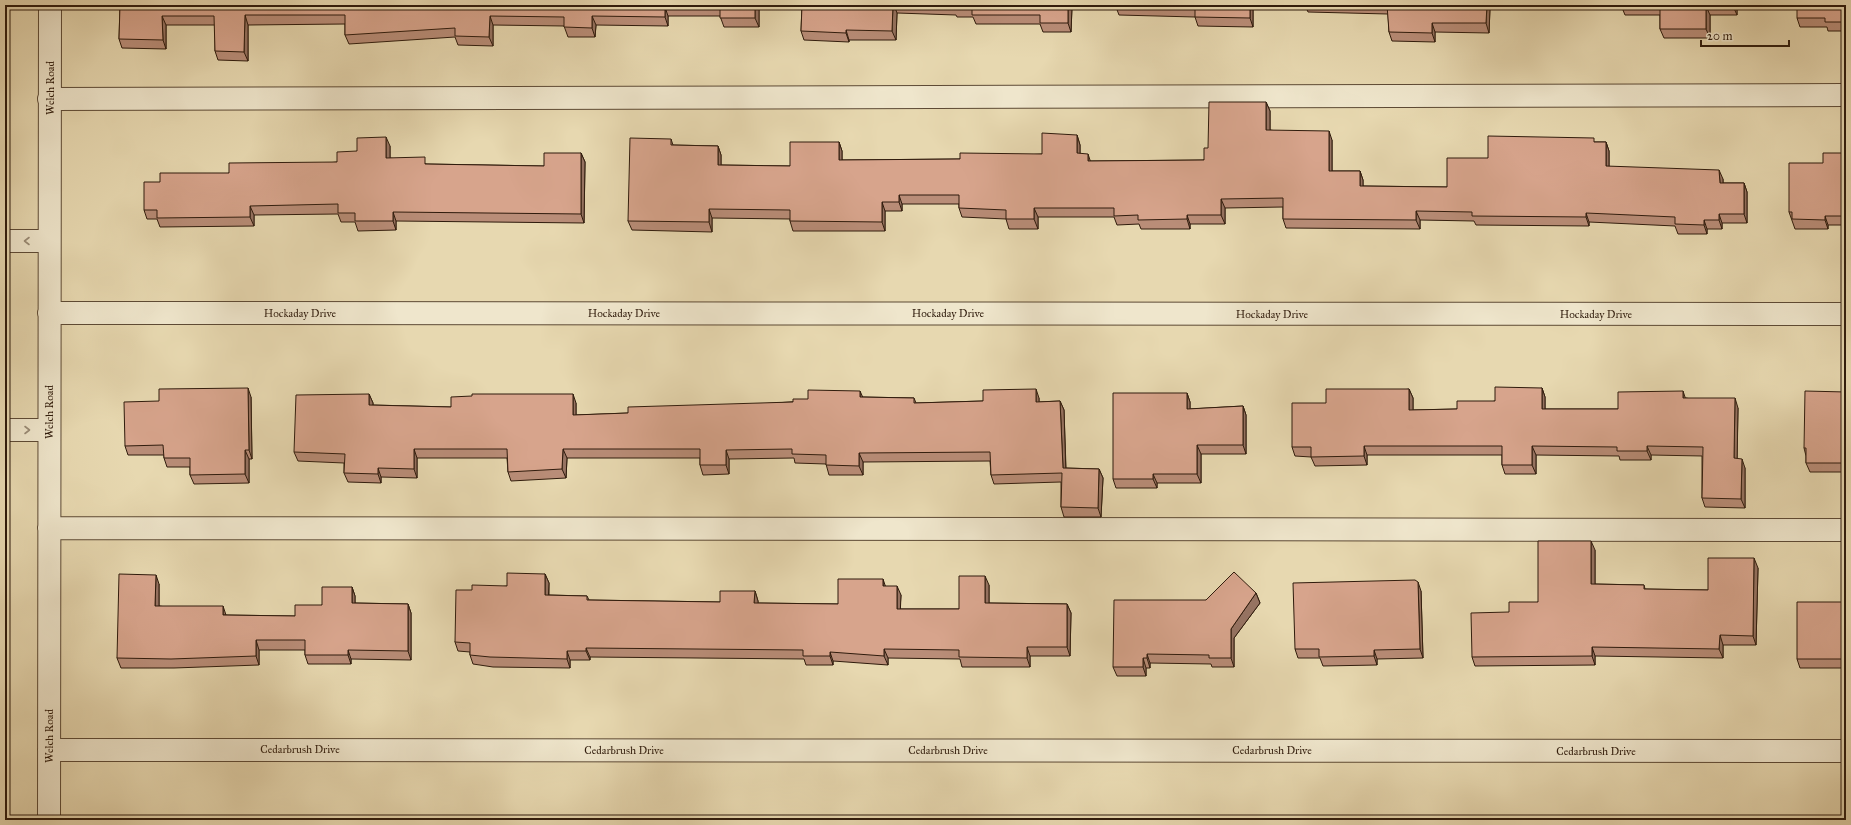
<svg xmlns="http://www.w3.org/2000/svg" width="1851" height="825" font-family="'IM FELL Great Primer',serif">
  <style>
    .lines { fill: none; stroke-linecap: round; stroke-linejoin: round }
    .minor-casing { stroke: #5d4a35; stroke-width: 24 }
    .minor { stroke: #efe6cc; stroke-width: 22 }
    .wall { fill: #b98d78; stroke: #2f1b0c }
    .shaded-wall { fill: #967362; stroke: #2f1b0c }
    .building { fill: #d7a48c; stroke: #2f1b0c }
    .oneway { stroke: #998b76 }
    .labels { text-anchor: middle; stroke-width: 3; stroke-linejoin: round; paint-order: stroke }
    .street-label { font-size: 11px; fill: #2f1b0c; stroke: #efe6cc }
  </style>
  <rect width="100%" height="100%" fill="#e7d8b0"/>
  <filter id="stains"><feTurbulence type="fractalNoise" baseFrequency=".005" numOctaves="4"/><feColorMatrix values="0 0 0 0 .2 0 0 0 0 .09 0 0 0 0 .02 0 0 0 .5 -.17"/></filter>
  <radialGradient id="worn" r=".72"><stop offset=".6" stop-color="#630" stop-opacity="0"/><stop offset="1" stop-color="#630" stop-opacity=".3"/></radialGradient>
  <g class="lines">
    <defs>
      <path id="minor" d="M49,99L1846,95
        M5,241H49
        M49,313L1846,314
        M5,430H49
        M49,528L1846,530
        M49,750L1846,751
        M49,820L50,5"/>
    </defs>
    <use href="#minor" class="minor-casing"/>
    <use href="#minor" class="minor"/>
  </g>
  <path class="wall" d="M120,5H759V27H724L720,16H668V26L596,25L595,37H568L564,26L493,25V46L458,45L455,37L349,44L345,35V24L248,25V61L218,60L215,51V25H166V49L122,48L119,39Z
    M802,5H1253V27L1198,26L1195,17L1119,15L1116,7H1072L1071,32H1043L1040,24H976L973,17H957L956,15L897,13L896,40H849V42L804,40L801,31Z
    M1305,5H1531V9L1490,8L1489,33L1435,32V42L1392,41L1389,32L1388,14L1308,12Z
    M1621,5H1737V15H1710V38H1664L1660,29V15H1625Z
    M1846,5V31H1828L1827,27H1800L1797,18Z
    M1266,102L1270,111V130L1332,140V171H1360L1363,180V186L1447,187L1488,158L1595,142H1606L1609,151V167L1723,179V183H1744L1747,192V223H1722V229H1707V234H1678L1675,226L1589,222V226L1476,225L1474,221L1420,220V229L1286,228L1283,219V207L1225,208V224H1190V229H1141L1139,224L1117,225L1114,217H1038V229H1009L1006,219L962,217L959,208V204H902V211H885V231H793L790,221V219L712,218V232L632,230L628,221L671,139L673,145L718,146L721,155V165L790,166L839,142L842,151V160L960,159L1042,154L1077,135L1080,145V154L1090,161L1204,160L1208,148Z
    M390,146V158L427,164L544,166L581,153L585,162L584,223L396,221V230L358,231L355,222H341L338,214L254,215V226L160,227L157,219H147L144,210L229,173L337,162L357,151Z
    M1846,153V225H1828V229H1795L1789,212L1823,163Z
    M1542,388L1545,397V409H1618L1686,398L1738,408L1737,458L1745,468V508L1705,507L1702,498V456L1651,455V460H1620L1619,456L1536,455V474H1505L1502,465V455H1367V465L1315,466L1311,457L1295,456L1292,447L1326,403L1409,389L1413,398V410L1457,409L1495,401Z
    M1846,392V472H1810L1806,463V456L1804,448Z
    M1187,393L1190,402V409L1243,406L1246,415V454H1201V483H1157V488H1116L1113,479Z
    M369,394L373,403V405L451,407L576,403V415L628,413L863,397L914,398L916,403L983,401L1039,398V402L1060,401L1064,410L1066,468L1099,469L1103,478L1101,517H1064L1061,507V482L994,484L991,475L990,461L863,462V475H829L826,464L795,463L794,458L729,459V474L703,475L700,465V458H567L566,478L511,481L508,472L507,458H417V478L381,477V483L348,482L344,473V463L298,461L294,452Z
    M251,397L252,459H249V483L194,484L190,475V467H167L164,458V455H128L125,446L159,401Z
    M1595,550V584L1644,585L1645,589L1708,590L1758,568L1756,645H1723V658L1595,656V665L1475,666L1472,657L1509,612L1538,602Z
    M545,574L549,583V595L587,596L589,600L720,602L755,591L758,601V603L838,604L885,586L901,595L900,609H959L989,585V603L1067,604L1071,613L1070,656H1030V667H962L960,659L888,658V665L833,661V665H806L804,659L590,657V660H570V668L493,667L473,664L470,655V652L458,651L455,642L472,590L507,586Z
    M159,584V606L226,615L295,616L322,605L352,587L355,596V603L408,604L411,613V660L351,659V664H308L305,655V650H259V665L174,668H121L117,658Z
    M1421,591L1423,658L1377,659V665L1323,666L1320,658H1298L1295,649Z
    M1256,593L1260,603L1234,638V667H1212L1211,664L1150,663V668H1146V676H1117L1113,667L1206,600Z
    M1846,602V668H1800L1797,659Z"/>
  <path class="shaded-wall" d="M755,5H759V27L755,18Z
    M893,5H894L897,13L896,40L892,31Z
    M1068,5H1071L1072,7L1071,32L1068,23Z
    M1250,5H1253V27L1250,18Z
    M1487,5H1489L1490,8L1489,33L1486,23Z
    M1733,5H1737V15L1733,6Z
    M1706,6L1710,15V38L1706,29Z
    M665,7L668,16V26L665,17Z
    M245,15L248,25V61L244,52Z
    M162,16L166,25V49L163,40Z
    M490,16L493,25V46L489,37Z
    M592,16L596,25L595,37L592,28Z
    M1432,23L1435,32V42L1432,33Z
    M846,30L849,40V42L846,33Z
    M1266,102L1270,111V139L1266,130Z
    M1329,131L1332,140V180L1329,171Z
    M1077,135L1080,145V163L1077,153Z
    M386,137L390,146V167L386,158Z
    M839,142L842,151V169L839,160Z
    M1606,142L1609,151V176L1606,166Z
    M718,146L721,155V174L718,165Z
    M581,153L585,162L584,223L581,214Z
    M1088,154L1091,163L1088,161Z
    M1719,170L1723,179V192L1720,183Z
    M1360,171L1363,180V195L1360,186Z
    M1744,183L1747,192V223L1744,214Z
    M899,195L902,204V211L899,202Z
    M1221,199L1225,208V224L1221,215Z
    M882,202L885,211V231L882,222Z
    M250,206L254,215V226L250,217Z
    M1034,208L1038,217V229L1034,219Z
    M709,209L712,218V232L709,222Z
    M1416,211L1420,220V229L1416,220Z
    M393,212L396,221V230L393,221Z
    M1586,213L1589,222V226L1586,217Z
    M1719,214L1722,223V229L1719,220Z
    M1187,215L1190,224V229L1187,219Z
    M1825,216L1828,225V229L1825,220Z
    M1704,220L1707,229V234L1704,225Z
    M248,388L251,397L252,459L249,450Z
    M1542,388L1545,397V418L1542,409Z
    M1036,389L1039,398V411L1036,402Z
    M1409,389L1413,398V419L1409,410Z
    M860,391L864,400L860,397Z
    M1683,391L1686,400L1683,398Z
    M1187,393L1190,402V418L1187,409Z
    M369,394L373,403L372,414L369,405Z
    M573,394L576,403V424L573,415Z
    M1735,398L1738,408L1737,467L1734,458Z
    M1060,401L1064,410L1066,477L1063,468Z
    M1243,406L1246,415V454L1243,445Z
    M1197,445L1201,454V483L1197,474Z
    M1364,446L1367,455V465L1364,456Z
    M1532,446L1536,455V474L1532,465Z
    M1647,446L1651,455V460L1647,451Z
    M414,449L417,458V478L414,469Z
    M563,449L567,458L566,478L562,469Z
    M245,450L249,459V483L245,474Z
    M726,450L729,459V474L726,465Z
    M859,453L863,462V475L859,466Z
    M1742,459L1745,468V508L1741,499Z
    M378,468L381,477V483L378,474Z
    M1099,469L1103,478L1101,517L1098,508Z
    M1153,474L1157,483V488L1153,479Z
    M1591,541L1595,550V593L1591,584Z
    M1754,558L1758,568L1756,645L1753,636Z
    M545,574L549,583L548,605L545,595Z
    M156,575L159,584V615L155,606Z
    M985,576L989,585V612L985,603Z
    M883,579L886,588L883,586Z
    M1418,582L1421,591L1423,658L1420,649Z
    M897,586L901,595L900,618L897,609Z
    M352,587L355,596V612L352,603Z
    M755,591L758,601V612L754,603Z
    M1256,593L1260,603L1234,638V667L1231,658V629Z
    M408,604L411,613V660L408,651Z
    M1067,604L1071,613L1070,656L1067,647Z
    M223,606L226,615H223Z
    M1720,635L1723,645V658L1719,649Z
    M256,640L259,650V665L256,656Z
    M1027,647L1030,656V667L1027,658Z
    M1592,647L1595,656V665L1592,656Z
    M586,648L590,657V660L586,651Z
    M884,649L888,658V665L884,656Z
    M348,650L351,659V664L348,655Z
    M1374,650L1377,659V665L1374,656Z
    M567,651L570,660V668L567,659Z
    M830,652L833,661V665L830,656Z
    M1147,654L1150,663V668L1147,658Z
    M1143,658L1146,668V676L1143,667Z"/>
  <path class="building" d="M120,5H755V18H720V7H665V17L592,16V28L564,27V17L490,16L489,37L455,36V28L345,35V15H245L244,52L215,51L214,16H162L163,40L119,39Z
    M802,5H893L892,31L846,30V33L801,31Z
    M936,5H1068V23H1040V15H972V8H954V6Z
    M1116,5H1250V18L1195,17V8L1116,6Z
    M1387,5H1487L1486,23H1432V33L1389,32Z
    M1621,5H1733V6H1706V29H1660V5Z
    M1797,5H1846V22H1825V18H1797Z
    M1209,102H1266V130L1329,131V171H1360V186L1447,187V158H1488V136L1594,138V142H1606V166L1719,170L1720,183H1744V214H1719V220H1704V225L1675,224V217L1586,213V217L1472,216V212L1416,211V220L1283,219V198L1221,199V215H1187V219L1138,220V215L1114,216V208H1034V219H1006V210L959,208V195H899V202H882V222L790,221V210L709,209V222L628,221L630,138L671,139V145L718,146V165L790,166V142H839V160L960,159V153L1042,154V133L1077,135V153L1088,154V161L1204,160V148H1208Z
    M386,137V158L425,157V164L544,166V153H581V214L393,212V221H355V213H338V204L250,206V217L157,218V210H144V182H160V173H229V163L337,162V152L357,151V138Z
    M1823,153H1846V216H1825V220L1792,219V212H1789V163H1823Z
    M1495,387L1542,388V409H1618V392L1683,391V398H1735L1734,458L1742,459L1741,499L1702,498L1703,447L1647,446V451H1617V447L1532,446V465H1502V446H1364V456L1311,457V447H1292V403H1326V389H1409V410L1457,409V401H1495Z
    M248,388L249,450H245V474L190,475V458H164L163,445L125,446L124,402L159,401V389Z
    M1036,389V402L1060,401L1063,468L1099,469L1098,508L1061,507L1062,473L991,475L990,452L859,453V466L826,465V455L792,454V449L726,450V465H700V449H563L562,469L508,472L507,449H414V469L378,468V474L344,473L345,454L294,452L296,395L369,394V405L451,407V397L472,396V394H573V415L628,413V407L793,402V399H808V390L860,391V397L914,398V403L983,401V390Z
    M1805,391L1846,392V463H1806V448H1804Z
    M1113,393H1187V409L1243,406V445H1197V474H1153V479H1113Z
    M1538,541H1591V584L1644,585V589L1708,590V558H1754L1753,636L1720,635L1719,649L1592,647V656L1472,657L1471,613L1509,612V602H1538Z
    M1234,572L1256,593L1231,629V658H1209V655L1147,654V658H1143V667H1113L1114,600H1206Z
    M507,573L545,574V595L587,596V600L720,602V591H755L754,603L838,604V579H883V586H897V609H959V576H985V603L1067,604V647H1027V658L959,657V650L884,649V656L830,652V656H803V650L586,648V651H567V659L490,657L470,655V643L455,642L456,590H472V585L507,586Z
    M119,574L156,575L155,606H223V615L295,616V605H322V587H352V603L408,604V651L348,650V655H305V640H256V656L171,659L117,658Z
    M1415,580L1418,582L1420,649L1374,650V656L1319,657V649H1295L1293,583Z
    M1797,602H1846V659H1797Z"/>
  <defs><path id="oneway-chevron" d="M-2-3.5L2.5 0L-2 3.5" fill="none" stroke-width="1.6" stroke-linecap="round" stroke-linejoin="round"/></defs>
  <g class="oneway">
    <use href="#oneway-chevron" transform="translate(27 241) rotate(-180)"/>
    <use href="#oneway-chevron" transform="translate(27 430)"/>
  </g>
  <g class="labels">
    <g class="street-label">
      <text transform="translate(50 88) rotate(-90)" y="4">Welch Road</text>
      <text x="300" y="317">Hockaday Drive</text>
      <text x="624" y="317">Hockaday Drive</text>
      <text x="948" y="317">Hockaday Drive</text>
      <text x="1272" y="318">Hockaday Drive</text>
      <text x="1596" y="318">Hockaday Drive</text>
      <text transform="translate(49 412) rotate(-90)" y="4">Welch Road</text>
      <text transform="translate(49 736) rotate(-90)" y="4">Welch Road</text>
      <text x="300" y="753">Cedarbrush Drive</text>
      <text x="624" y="754">Cedarbrush Drive</text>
      <text x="948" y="754">Cedarbrush Drive</text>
      <text x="1272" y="754">Cedarbrush Drive</text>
      <text x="1596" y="755">Cedarbrush Drive</text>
    </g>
  </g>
  <rect width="1851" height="825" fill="none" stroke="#e7d8b0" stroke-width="20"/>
  <rect x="6" y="6" width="1839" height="813" fill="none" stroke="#2f1b0c" stroke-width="2"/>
  <rect x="10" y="10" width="1831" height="805" fill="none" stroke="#2f1b0c"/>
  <path d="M1701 40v6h88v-6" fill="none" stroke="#2f1b0c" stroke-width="2"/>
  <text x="1707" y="40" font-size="12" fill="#2f1b0c" stroke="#efe6cc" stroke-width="3" paint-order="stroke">20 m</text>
  <rect width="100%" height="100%" filter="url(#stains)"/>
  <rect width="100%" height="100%" fill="url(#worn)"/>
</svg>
